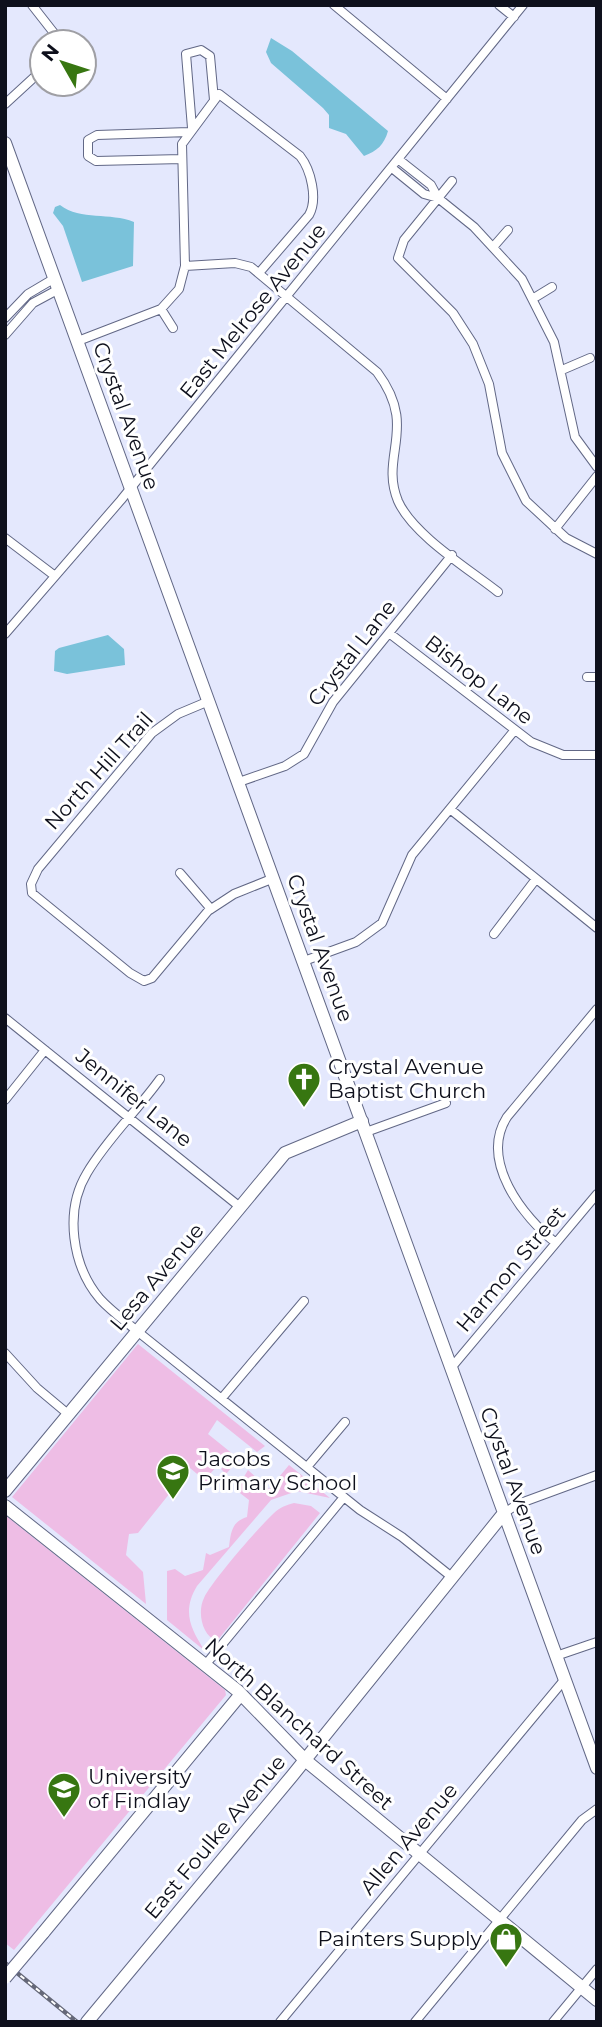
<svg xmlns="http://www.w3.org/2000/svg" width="602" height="2027" font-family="Montserrat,sans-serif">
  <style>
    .green { fill: #eebde5 }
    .water { fill: #7ac2da }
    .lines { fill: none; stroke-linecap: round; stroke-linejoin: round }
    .stream { stroke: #7ac2da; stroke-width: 2 }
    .street-casing { stroke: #626886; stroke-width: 10 }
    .secondary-casing { stroke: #626886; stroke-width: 14 }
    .street { stroke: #fff; stroke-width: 8 }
    .secondary { stroke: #fff; stroke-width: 12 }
    .rail-casing { stroke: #656878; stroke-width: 4.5 }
    .rail { stroke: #fff; stroke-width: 2; stroke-dasharray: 5; stroke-linecap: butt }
    .secondary-bridge-casing { stroke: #626886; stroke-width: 14; stroke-linecap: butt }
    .secondary-bridge { stroke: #fff; stroke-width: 12 }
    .labels { text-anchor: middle; stroke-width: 6; stroke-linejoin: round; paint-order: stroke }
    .street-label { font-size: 21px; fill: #0e101c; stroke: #fff }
    .poi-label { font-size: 21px; fill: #0e101c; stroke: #fff; text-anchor: start }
  </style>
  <rect width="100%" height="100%" fill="#e4e8fd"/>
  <path class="green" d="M138,1344L265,1446L257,1452L217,1420L208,1434L239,1459L226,1474L221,1469L226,1464L222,1461L208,1476L212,1480L209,1484L190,1468L138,1533L129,1534L126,1555L143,1572L146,1604L12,1497Z
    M289,1465L330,1498L297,1491L271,1500L197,1586C182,1611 190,1628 205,1651L167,1620V1571L175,1569L185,1576L203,1570L206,1553L210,1555L229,1547C231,1531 232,1522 247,1517L249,1500L236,1490L248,1470L269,1489Z
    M294,1503L311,1506L320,1513L217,1641C202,1636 197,1612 204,1598C212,1581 259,1527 274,1513C280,1507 287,1505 294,1503Z
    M5,1515L225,1690L226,1695L14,1950L5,1943Z"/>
  <path class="water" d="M271,38L292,51L388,131C384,145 377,151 364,156L346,134L329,128V115L323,108L271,63L266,52Z
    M60,205C81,221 110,212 134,222L133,266L82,282L63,226L53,213L55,207Z
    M108,635L124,649L125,665L67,674L54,671L55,651L59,648Z"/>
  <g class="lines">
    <path class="stream" d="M5,1994V2010"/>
    <defs>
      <path id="street" d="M32,5L61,42
        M334,5L447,99
        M499,5L514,17
        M5,104L42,70
        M192,128L186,54L201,50L210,56L214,100
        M182,159L96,161L88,156V140L97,135L189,132
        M398,159L431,185L438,198
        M392,168L424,194L438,198L474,227L522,279L554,342L575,437L597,467
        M452,181L404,240L398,258L453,313L473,344L489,384L502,453L526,501L566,538L597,554
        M494,246L508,230
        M185,266L235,263L251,267L377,372C419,428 379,455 398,501C413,535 469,569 498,592
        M534,298L552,287
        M161,309L173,328
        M5,318L28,294L55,278
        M5,335L33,303L59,289
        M78,341L161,309L179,289L185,266L182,144L219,94L300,156C311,170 318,199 309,215L259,273
        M562,370L590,358
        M555,529L597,476
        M5,538L55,576
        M389,633L531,742L563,755H597
        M5,634L121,500L523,5
        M587,677H597
        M209,701L178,714L152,733L38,869L31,884L32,893L130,973L144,981L152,978L208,911L234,894L274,878
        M239,782L285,766L304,754L333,702L452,555
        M450,809L597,928
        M180,873L211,909
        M494,934L536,879
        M304,961L356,942L382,923L412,855L514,731
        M5,1018L240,1207
        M160,1079C137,1111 107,1139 87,1173C64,1211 72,1266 100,1299C111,1311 125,1321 137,1331L360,1510L402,1537L453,1578
        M5,1100L45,1050
        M366,1132L446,1103
        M556,1243C523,1217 479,1161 507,1117L597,1009
        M5,1353L37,1388L68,1414
        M451,1368L597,1194
        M222,1398L304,1301
        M307,1467L345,1422
        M504,1513L518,1504L597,1475
        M556,1656L597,1642
        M206,1664L344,1497
        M280,2022L565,1679
        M415,2022L582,1820L597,1809
        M553,2022L597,1969"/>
      <path id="secondary" d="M5,143L597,1768
        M5,1491L285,1153L362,1121
        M5,1506L238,1691L305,1760L597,2000
        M43,1933L241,1694
        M87,2022L292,1776L504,1513"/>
    </defs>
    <use href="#street" class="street-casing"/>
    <use href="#secondary" class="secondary-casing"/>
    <use href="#street" class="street"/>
    <use href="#secondary" class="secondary"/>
    <defs>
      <path id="rail" d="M5,1963L77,2022"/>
    </defs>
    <use href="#rail" class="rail-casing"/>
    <use href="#rail" class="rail"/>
    <defs>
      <path id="secondary-bridge" d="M5,1978L43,1933"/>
    </defs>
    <use href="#secondary-bridge" class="secondary-bridge-casing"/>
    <use href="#secondary-bridge" class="secondary-bridge"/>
  </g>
  <defs>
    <symbol id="church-pin" viewBox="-11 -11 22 30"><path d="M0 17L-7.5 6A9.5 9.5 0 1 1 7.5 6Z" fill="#377611" stroke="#fff"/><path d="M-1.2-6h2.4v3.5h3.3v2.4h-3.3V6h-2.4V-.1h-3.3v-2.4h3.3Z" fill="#fff"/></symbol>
    <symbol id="school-pin" viewBox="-11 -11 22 30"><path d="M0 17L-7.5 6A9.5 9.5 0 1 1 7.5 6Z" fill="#377611" stroke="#fff"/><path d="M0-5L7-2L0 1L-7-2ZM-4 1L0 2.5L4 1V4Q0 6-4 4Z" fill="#fff"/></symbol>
    <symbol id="university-pin" viewBox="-11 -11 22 30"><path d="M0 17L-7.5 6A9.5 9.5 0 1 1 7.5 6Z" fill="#377611" stroke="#fff"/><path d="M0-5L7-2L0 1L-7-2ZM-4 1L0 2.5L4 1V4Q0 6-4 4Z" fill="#fff"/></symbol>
    <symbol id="shop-pin" viewBox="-11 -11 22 30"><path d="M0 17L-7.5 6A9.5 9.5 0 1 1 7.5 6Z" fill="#377611" stroke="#fff"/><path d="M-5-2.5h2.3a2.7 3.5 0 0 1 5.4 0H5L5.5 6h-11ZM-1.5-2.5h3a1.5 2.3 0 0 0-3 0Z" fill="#fff"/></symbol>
  </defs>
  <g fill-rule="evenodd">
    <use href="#church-pin" x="285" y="1060" width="38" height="52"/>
    <use href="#school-pin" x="154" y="1452" width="38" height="52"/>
    <use href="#university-pin" x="45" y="1770" width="38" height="52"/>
    <use href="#shop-pin" x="487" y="1920" width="38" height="52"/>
  </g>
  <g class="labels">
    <g class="street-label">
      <text transform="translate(253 311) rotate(-51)" y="7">East Melrose Avenue</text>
      <text transform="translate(126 416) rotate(70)" y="7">Crystal Avenue</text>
      <text transform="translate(352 653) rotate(-52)" y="7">Crystal Lane</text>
      <text transform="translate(479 680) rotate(38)" y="7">Bishop Lane</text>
      <text transform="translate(99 771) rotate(-48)" y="7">North Hill Trail</text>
      <text transform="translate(320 948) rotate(70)" y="7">Crystal Avenue</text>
      <text transform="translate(134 1098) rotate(39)" y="7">Jennifer Lane</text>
      <text transform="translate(511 1269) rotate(-50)" y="7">Harmon Street</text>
      <text transform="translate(157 1277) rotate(-50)" y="7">Lesa Avenue</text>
      <text transform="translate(513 1481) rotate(70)" y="7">Crystal Avenue</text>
      <text transform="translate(299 1724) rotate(42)" y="7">North Blanchard Street</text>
      <text transform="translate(215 1837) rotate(-50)" y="7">East Foulke Avenue</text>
      <text transform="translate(409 1839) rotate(-50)" y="7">Allen Avenue</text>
    </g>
    <g class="poi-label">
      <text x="328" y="1074">Crystal Avenue<tspan x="328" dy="24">Baptist Church</tspan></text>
      <text x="198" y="1466">Jacobs<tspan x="198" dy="24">Primary School</tspan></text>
      <text x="88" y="1784">University<tspan x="88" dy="24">of Findlay</tspan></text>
      <text x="482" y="1946" text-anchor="end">Painters Supply</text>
    </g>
  </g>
  <rect width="602" height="2027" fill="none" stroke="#0e101c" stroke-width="14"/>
  <g transform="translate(63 63) rotate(309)"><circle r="33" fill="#ffffff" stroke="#9f9fa4" stroke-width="2"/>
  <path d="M0-5L12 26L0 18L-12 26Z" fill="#377611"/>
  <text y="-10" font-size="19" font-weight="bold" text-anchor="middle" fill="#0e101c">N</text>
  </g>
</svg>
